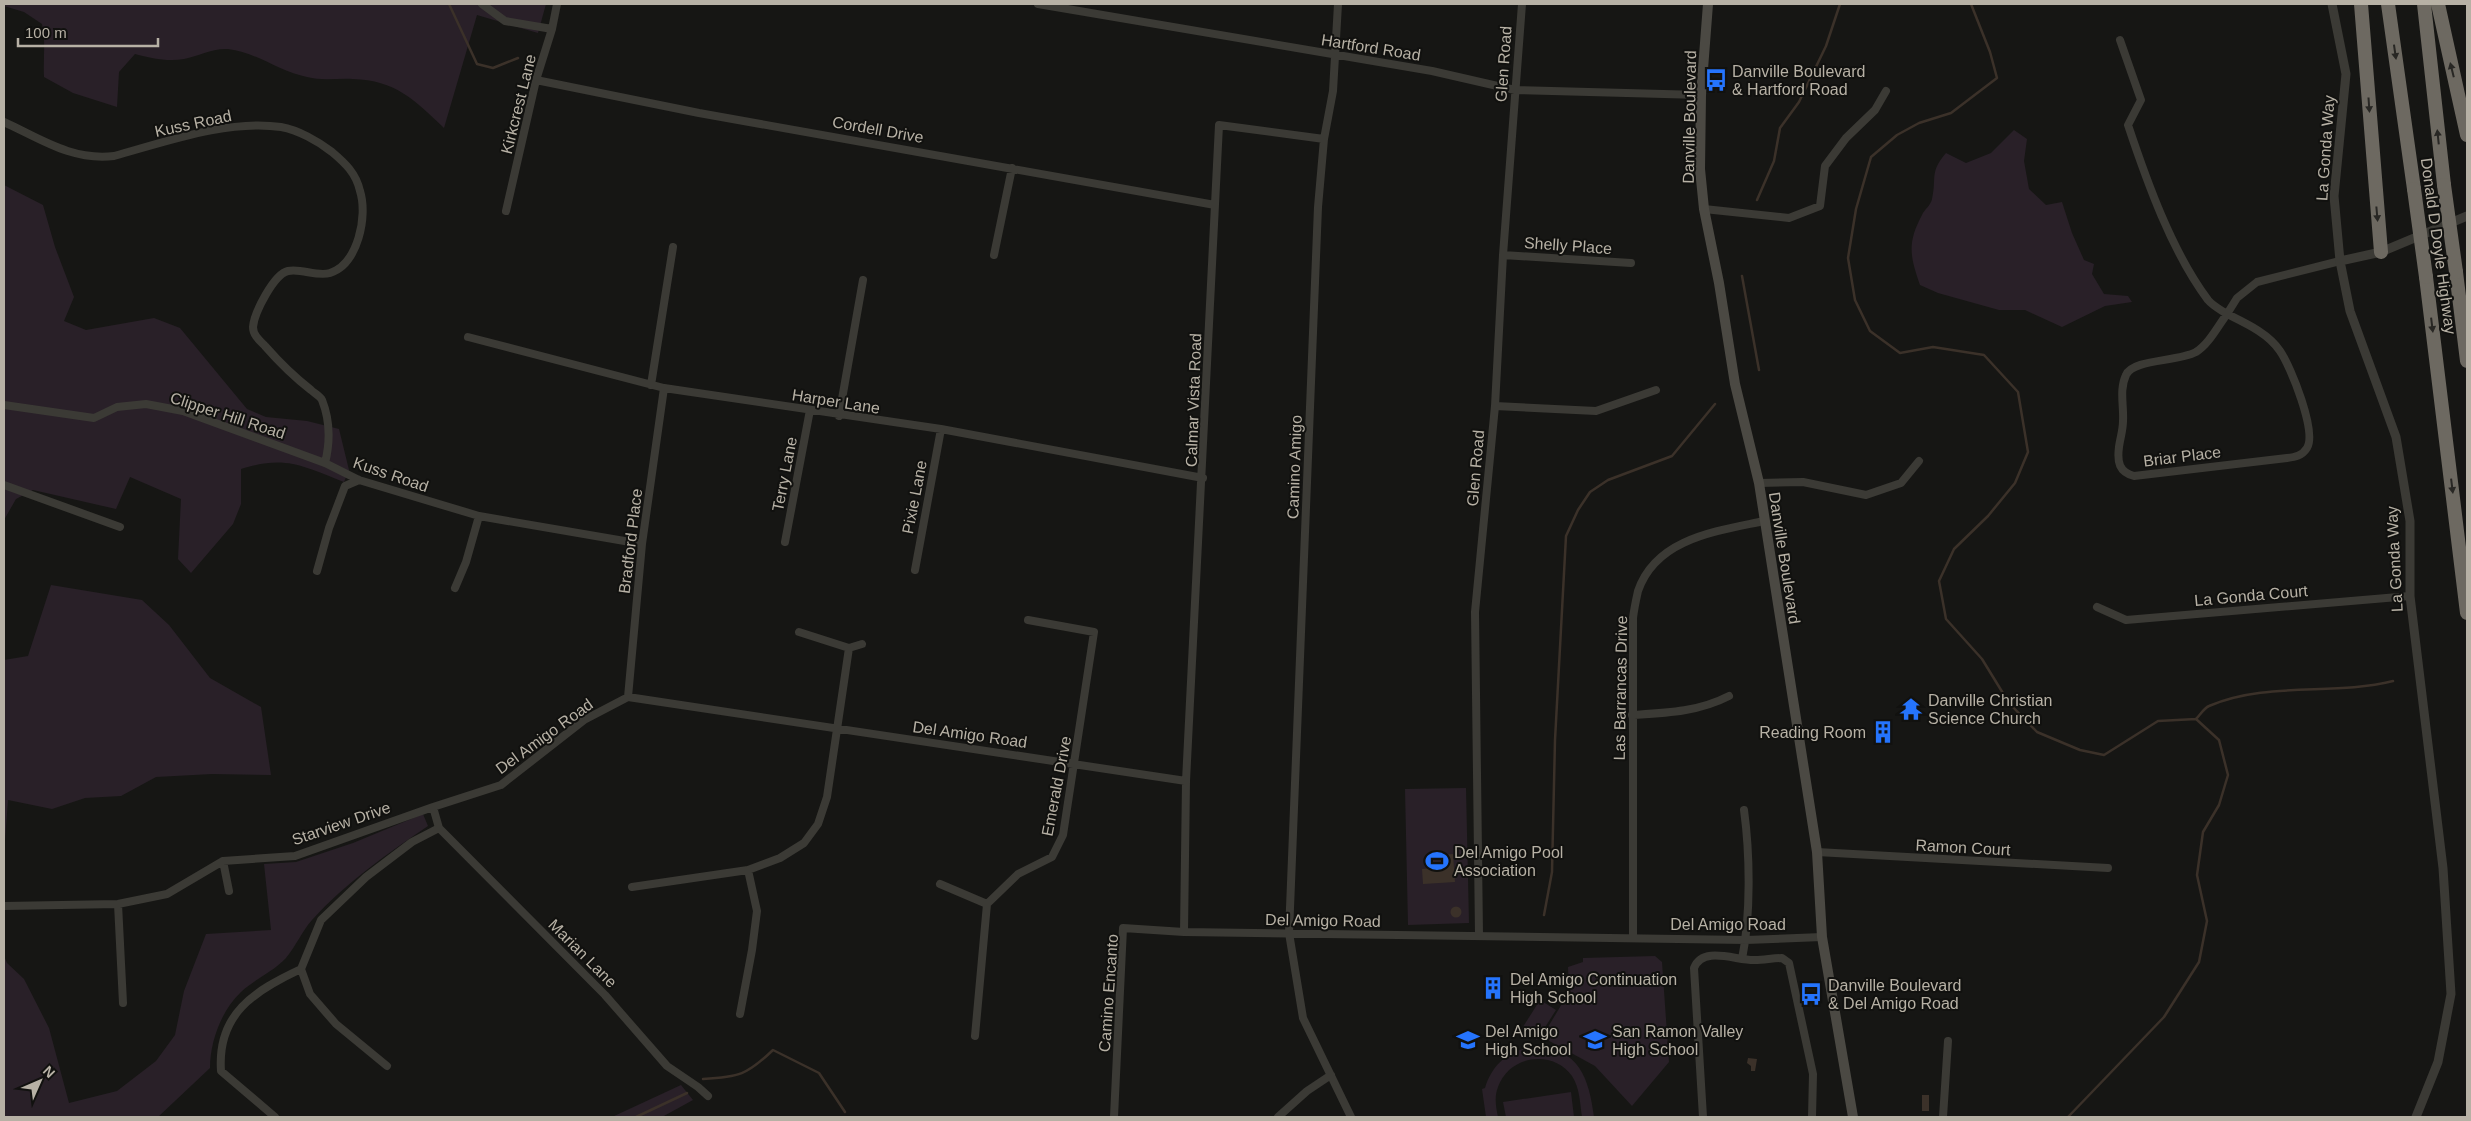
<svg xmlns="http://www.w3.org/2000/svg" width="2471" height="1121" font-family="Arial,sans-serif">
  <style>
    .green { fill: #292028 }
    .water { fill: #3b3129 }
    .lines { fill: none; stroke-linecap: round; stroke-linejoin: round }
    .stream { stroke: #3b3129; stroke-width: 2.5 }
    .minor { stroke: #3b3a35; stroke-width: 8 }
    .tertiary { stroke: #3b3a35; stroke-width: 9 }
    .secondary { stroke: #4b4943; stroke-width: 10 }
    .motorway { stroke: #6d6961; stroke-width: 14 }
    .motorway-bridge { stroke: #6d6961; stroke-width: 14 }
    .oneway { fill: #282724 }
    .labels { text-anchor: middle; stroke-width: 4; stroke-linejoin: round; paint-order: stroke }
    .street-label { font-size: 16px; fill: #b7b1a5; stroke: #11110f }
    .poi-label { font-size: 16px; fill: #b7b1a5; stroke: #11110f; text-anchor: start }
  </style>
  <rect width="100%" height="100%" fill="#161614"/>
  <path class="green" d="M4,4H546L538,33L477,15L444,128C415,100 395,80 353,79C338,78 322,81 307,77C280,72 256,52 228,49C212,48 199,56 184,59C167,62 151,58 135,54L119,72L117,107L73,93L44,77C43,58 46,42 42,24L24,12L4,6Z
    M2014,130L2027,139L2024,161L2029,189L2046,205L2062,202L2072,233L2084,260L2094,264L2092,274L2104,294L2128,296L2132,302L2105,306L2062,327L2025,310H1999L1938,293L1920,285C1910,256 1907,243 1922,215C1924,210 1931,205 1932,199C1937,177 1929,173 1946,153L1966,163L1991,153Z
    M4,185L43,205L55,247L74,297L64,321L86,330L154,318L180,328L247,409L266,417L307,421L339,429L349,470L344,482C302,466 286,455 241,469V504L233,524L191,573L178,559L181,499L130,477L116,509L33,490L16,499L4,520Z
    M51,585L142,600L169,625L210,678L261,707L271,775L212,774L156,777L121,796L85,798L52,809L8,800L4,854V660L28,656Z
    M1466,788L1469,923L1408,925L1405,789Z
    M423,814L428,826C387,854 345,883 312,920C302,931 296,946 286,958C273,972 255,979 241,992C221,1011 210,1042 210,1068L158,1117H4V956L7,963L24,979L49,1028L69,1103L117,1091L156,1061L175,1035L184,991L206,934L271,930L264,864L296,862L353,843Z
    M1655,956L1662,962L1669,1062L1632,1106L1595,1066L1542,1037L1569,992L1568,967L1583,962V958Z
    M1540,1000L1556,1010L1537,1040L1521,1030Z
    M1530,1047C1578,1045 1589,1077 1594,1117H1582C1580,1104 1580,1088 1572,1076C1553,1049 1509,1055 1498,1087C1494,1097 1496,1107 1498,1117H1486L1482,1089L1485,1088C1492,1065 1507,1052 1530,1047Z
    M681,1085L693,1100L662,1117H612Z
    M1571,1092L1574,1117H1506L1503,1102Z"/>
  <path class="water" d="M1453,854L1455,882L1423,884L1422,869L1443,867L1442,855Z
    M1450.5 912a5.5 5.5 0 1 1 11 0a5.5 5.5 0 1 1-11 0Z
    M1748,1058L1757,1059L1755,1071H1751V1066L1747,1063Z
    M1922,1095H1929V1111H1922Z"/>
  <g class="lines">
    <path class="stream" d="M449,4L477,64L493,68L518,58
      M1971,4L1990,52L1997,78L1951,113L1919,123L1897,135L1871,157L1856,209L1848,258L1855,300L1870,331L1900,353L1933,347L1984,355L2018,392L2028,452L2015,483L1988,516L1954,549L1939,581L1946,619L1982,659L2009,703L2037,732L2080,750L2104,755L2158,721L2196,719L2219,740L2228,775L2219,805L2203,832L2197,875L2207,921L2199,962L2164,1017L2068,1117
      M1757,200L1774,161L1780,128L1799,102L1826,46L1840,4
      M1742,276L1759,370
      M2196,719C2200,715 2204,708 2209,706C2267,681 2334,696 2393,681
      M1544,915L1552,872L1555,740L1566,536L1578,510L1590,492L1608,480L1672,456L1715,404
      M703,1079C739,1077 747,1075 773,1050L819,1073L845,1112
      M636,1117L687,1093"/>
    <path class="minor" d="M482,4L505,21L552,29
      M1038,4L1432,71L1515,90L1701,95
      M1338,4L1333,91L1324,139L1318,207L1289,933L1303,1018L1351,1117
      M2120,40L2141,100L2128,125C2147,182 2172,252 2208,300C2213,306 2221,310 2227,314L2237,298L2257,282L2340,261
      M536,80L699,113L1215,205
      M4,122C41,139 72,161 114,156C165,142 229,119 281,127C298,130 318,141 332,152C345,163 356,173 360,191C368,216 358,264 330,273C317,277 301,268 288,271C274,274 254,313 253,327C253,335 259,340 265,346C279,362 293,376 311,390C314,393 320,396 322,400C330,420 330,443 325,463
      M1704,209L1789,218L1820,206L1825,166L1846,138L1875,110L1886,91
      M506,211L536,80L552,29L557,4
      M994,255L1012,168
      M1503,255L1631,263
      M2227,314C2245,323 2268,333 2280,351C2291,367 2317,432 2307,448C2302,456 2295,457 2287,458L2134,476C2119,472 2117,462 2119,447C2120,439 2123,430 2123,421C2124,406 2119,390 2126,375C2133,359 2177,362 2196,352C2209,344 2218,326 2227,314Z
      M468,337L664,388L941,429L1203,478
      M651,385L673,247
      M4,405L94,418L117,407L146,404L183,411L325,463L359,480L479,516L642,544
      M1495,406L1596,411L1656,390
      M839,416L863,280
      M1759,483L1803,482L1866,495L1901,483L1919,461
      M4,485L120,527
      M785,542L810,410
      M915,570L941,429
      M317,571L329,528L345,486L359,480
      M455,588L466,562L479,516
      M2097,607L2126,620L2410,596
      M799,632L849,648L862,644
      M628,697L642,544L664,388
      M1632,715C1666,713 1698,712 1729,696
      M1186,781L1219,125L1324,139
      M439,828L605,995L667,1066L698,1087L708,1096
      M1817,852L2108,868
      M223,861L229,891
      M940,884L987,904
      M632,887L748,870L780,858L804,843L818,824L827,797L849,648
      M118,904L123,1003
      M4,906L118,904L167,894L223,861L295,856L433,807
      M1479,935L1475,612L1495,406L1503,255L1522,4
      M1633,937V618C1634,609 1636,600 1638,591C1656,538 1717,531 1764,521
      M1742,959C1751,915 1750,854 1744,810
      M301,969L310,994L336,1024L387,1066
      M740,1014L752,950L757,911L748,870
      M975,1036L987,904L1018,874L1052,857L1063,835L1094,632L1028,620
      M275,1117L221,1071C217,1014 254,991 301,969L321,920L366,877L412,842L439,828L433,807L501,785L584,720L628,697L1186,781L1184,932
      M1114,1117L1123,928L1184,932L1746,940L1822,937
      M1278,1117L1307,1091L1331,1075
      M1703,1117L1694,968C1703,945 1737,961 1755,960C1764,960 1773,958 1782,958L1789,963L1813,1074L1812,1117
      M1943,1117L1948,1041"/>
    <path class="tertiary" d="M2332,4L2346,74L2334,196L2340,261L2350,311L2396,437L2410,521V596L2443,868L2451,994L2438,1062L2416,1117
      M2340,261L2381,252L2467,216"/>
    <path class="secondary" d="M1708,4L1701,95L1700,169L1704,209L1719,283L1735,384L1759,483L1817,852L1822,937L1853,1117"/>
    <path class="motorway" d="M2361,4L2381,252
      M2388,4L2414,189
      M2424,4L2444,185
      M2438,4L2467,135
      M2456,272L2467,361
      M2426,277L2467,613"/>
    <path class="motorway-bridge" d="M2444,185L2456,272
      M2414,189L2426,277"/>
  </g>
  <defs><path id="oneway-solid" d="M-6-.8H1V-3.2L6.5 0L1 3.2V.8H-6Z" transform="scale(1.25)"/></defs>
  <g class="oneway">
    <use href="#oneway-solid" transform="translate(2395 52) rotate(82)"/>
    <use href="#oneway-solid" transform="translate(2452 70) rotate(-104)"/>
    <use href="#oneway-solid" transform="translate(2369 105) rotate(86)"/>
    <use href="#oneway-solid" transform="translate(2438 137) rotate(-96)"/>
    <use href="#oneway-solid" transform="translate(2377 214) rotate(85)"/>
    <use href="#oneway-solid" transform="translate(2432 325) rotate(83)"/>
    <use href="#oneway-solid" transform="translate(2452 486) rotate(83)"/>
  </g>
  <defs>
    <symbol id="bus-bare" viewBox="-9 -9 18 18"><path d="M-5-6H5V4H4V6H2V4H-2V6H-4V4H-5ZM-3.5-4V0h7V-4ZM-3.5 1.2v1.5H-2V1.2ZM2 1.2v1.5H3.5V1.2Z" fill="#2574fd" stroke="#11110f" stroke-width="2.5" paint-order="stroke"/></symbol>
    <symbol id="temple-bare" viewBox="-9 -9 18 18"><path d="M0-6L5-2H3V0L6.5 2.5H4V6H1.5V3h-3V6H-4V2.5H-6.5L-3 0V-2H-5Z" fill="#2574fd" stroke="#11110f" stroke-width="2.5" paint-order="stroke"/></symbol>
    <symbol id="building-bare" viewBox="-9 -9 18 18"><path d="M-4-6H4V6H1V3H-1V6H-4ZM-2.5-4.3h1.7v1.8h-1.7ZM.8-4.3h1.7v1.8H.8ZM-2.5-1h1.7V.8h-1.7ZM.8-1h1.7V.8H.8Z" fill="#2574fd" stroke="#11110f" stroke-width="2.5" paint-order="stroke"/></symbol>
    <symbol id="stadium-bare" viewBox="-9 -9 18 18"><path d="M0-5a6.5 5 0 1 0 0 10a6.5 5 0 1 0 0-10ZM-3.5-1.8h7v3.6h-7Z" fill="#2574fd" stroke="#11110f" stroke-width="2.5" paint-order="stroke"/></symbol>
    <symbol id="school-bare" viewBox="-9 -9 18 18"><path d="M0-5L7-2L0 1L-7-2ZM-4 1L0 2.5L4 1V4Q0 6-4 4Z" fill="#2574fd" stroke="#11110f" stroke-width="2.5" paint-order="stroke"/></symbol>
  </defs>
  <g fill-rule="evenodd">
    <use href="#bus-bare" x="1700" y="64" width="32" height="32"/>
    <use href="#temple-bare" x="1895" y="693" width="32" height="32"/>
    <use href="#building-bare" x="1867" y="716" width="32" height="32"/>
    <use href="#stadium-bare" x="1421" y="845" width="32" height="32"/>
    <use href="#building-bare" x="1477" y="972" width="32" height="32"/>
    <use href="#bus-bare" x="1795" y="978" width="32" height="32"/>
    <use href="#school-bare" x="1452" y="1024" width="32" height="32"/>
    <use href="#school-bare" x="1579" y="1024" width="32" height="32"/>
  </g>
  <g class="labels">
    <g class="street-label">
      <text transform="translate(1371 47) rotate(9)" y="6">Hartford Road</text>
      <text transform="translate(1503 64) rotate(-86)" y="6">Glen Road</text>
      <text transform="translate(518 104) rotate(-76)" y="6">Kirkcrest Lane</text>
      <text transform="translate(1689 117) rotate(-89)" y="6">Danville Boulevard</text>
      <text transform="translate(193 123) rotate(-12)" y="6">Kuss Road</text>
      <text transform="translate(878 129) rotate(10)" y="6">Cordell Drive</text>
      <text transform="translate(2325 148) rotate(-86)" y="6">La Gonda Way</text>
      <text transform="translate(1568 245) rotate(4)" y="6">Shelly Place</text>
      <text transform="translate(2439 246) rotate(82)" y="6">Donald D Doyle Highway</text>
      <text transform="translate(1193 400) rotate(-88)" y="6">Calmar Vista Road</text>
      <text transform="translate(836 401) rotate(9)" y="6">Harper Lane</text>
      <text transform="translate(228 415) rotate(18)" y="6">Clipper Hill Road</text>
      <text transform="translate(2182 456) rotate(-7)" y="6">Briar Place</text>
      <text transform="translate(1294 467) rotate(-88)" y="6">Camino Amigo</text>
      <text transform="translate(1475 468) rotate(-85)" y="6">Glen Road</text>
      <text transform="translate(391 474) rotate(19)" y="6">Kuss Road</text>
      <text transform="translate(784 474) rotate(-79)" y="6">Terry Lane</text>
      <text transform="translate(914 497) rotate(-79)" y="6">Pixie Lane</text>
      <text transform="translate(630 541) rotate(-83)" y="6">Bradford Place</text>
      <text transform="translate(1785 558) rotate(81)" y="6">Danville Boulevard</text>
      <text transform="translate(2394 559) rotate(-93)" y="6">La Gonda Way</text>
      <text transform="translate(2251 595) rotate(-5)" y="6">La Gonda Court</text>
      <text transform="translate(1620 688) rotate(-89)" y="6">Las Barrancas Drive</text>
      <text transform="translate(970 734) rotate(8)" y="6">Del Amigo Road</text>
      <text transform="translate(544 736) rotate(-36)" y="6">Del Amigo Road</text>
      <text transform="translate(1056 786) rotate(-79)" y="6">Emerald Drive</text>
      <text transform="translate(341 823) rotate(-19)" y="6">Starview Drive</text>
      <text transform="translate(1963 847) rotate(3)" y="6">Ramon Court</text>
      <text transform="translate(1323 920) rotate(1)" y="6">Del Amigo Road</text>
      <text x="1728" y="930">Del Amigo Road</text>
      <text transform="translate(583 953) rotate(45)" y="6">Marian Lane</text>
      <text transform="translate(1108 993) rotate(-86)" y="6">Camino Encanto</text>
    </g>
    <g class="poi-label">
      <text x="1732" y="77">Danville Boulevard<tspan x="1732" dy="18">&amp; Hartford Road</tspan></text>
      <text x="1928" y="706">Danville Christian<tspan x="1928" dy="18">Science Church</tspan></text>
      <text x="1866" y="738" text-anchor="end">Reading Room</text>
      <text x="1454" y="858">Del Amigo Pool<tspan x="1454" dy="18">Association</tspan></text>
      <text x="1510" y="985">Del Amigo Continuation<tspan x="1510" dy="18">High School</tspan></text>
      <text x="1828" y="991">Danville Boulevard<tspan x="1828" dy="18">&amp; Del Amigo Road</tspan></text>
      <text x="1485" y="1037">Del Amigo<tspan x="1485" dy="18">High School</tspan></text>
      <text x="1612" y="1037">San Ramon Valley<tspan x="1612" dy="18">High School</tspan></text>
    </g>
  </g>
  <rect width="2471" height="1121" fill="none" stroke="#b7b1a5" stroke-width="10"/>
  <g transform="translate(40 1081) rotate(45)" stroke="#11110f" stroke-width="4" paint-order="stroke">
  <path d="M0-4L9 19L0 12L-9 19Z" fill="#b7b1a5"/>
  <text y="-8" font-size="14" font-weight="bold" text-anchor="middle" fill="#b7b1a5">N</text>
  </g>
  <path d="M18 38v8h140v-8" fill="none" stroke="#b7b1a5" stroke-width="2.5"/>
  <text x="25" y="38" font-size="15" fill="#b7b1a5" stroke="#11110f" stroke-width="4" paint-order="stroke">100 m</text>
</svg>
